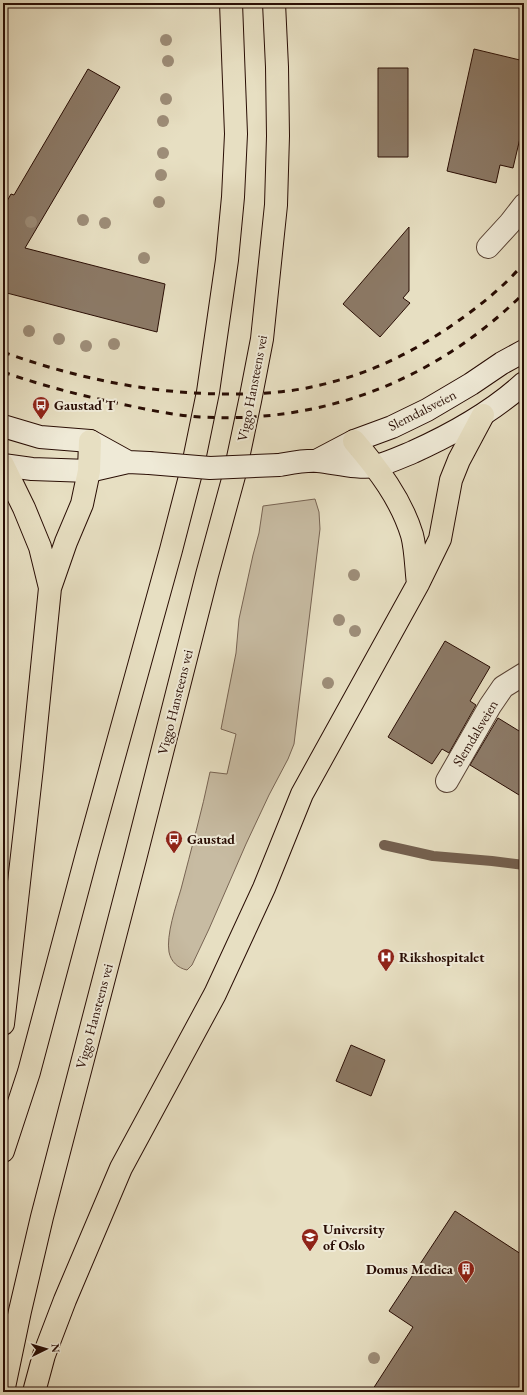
<svg xmlns="http://www.w3.org/2000/svg" width="527" height="1395" font-family="'EB Garamond',serif">
  <style>
    .green { fill: #c7bba2; stroke: #786453 }
    .lines { fill: none; stroke-linecap: round; stroke-linejoin: round }
    .stream { stroke: #74604f; stroke-width: 10 }
    .building { fill: #8c7a67; stroke: #290d04 }
    .street-casing { stroke: #584234; stroke-width: 24 }
    .secondary-casing { stroke: #290d04; stroke-width: 24 }
    .highway-casing { stroke: #290d04; stroke-width: 24 }
    .street { stroke: #efead7; stroke-width: 22 }
    .secondary { stroke: #efead7; stroke-width: 22 }
    .highway { stroke: #e7dfc2; stroke-width: 22 }
    .rail { stroke: #290d04; stroke-width: 3; stroke-dasharray: 7 7; stroke-linecap: butt }
    .secondary-bridge-casing { stroke: #290d04; stroke-width: 24; stroke-linecap: butt }
    .secondary-bridge { stroke: #efead7; stroke-width: 22 }
    .tree { fill: #9d8d78 }
    .labels { text-anchor: middle; stroke-width: 4; stroke-linejoin: round; paint-order: stroke }
    .street-label { font-size: 14px; fill: #290d04; stroke: #efead7 }
    .poi-label { font-size: 14px; font-weight: bold; fill: #290d04; stroke: #efead7; text-anchor: start }
  </style>
  <rect width="100%" height="100%" fill="#e7dfc2"/>
  <filter id="stains"><feTurbulence type="fractalNoise" baseFrequency=".005" numOctaves="4"/><feColorMatrix values="0 0 0 0 .2 0 0 0 0 .09 0 0 0 0 .02 0 0 0 .5 -.17"/></filter>
  <radialGradient id="worn" r=".72"><stop offset=".6" stop-color="#630" stop-opacity="0"/><stop offset="1" stop-color="#630" stop-opacity=".3"/></radialGradient>
  <path class="green" d="M315,499L319,512L320,529L294,744L288,759L269,795L246,844L209,929L192,965L187,970C178,968 171,962 169,952C166,935 176,906 181,889C191,850 202,811 210,772L227,774L236,734L221,729L236,653L239,619L253,555L259,533L263,506Z"/>
  <g class="lines">
    <path class="stream" d="M384,845L433,856L492,861L524,865"/>
  </g>
  <path class="building" d="M474,49L524,61V121L513,168L500,165L496,183L447,171Z
    M378,68H408V157H378Z
    M88,69L120,87L25,248L165,284L157,332L3,292V208L11,194L14,195Z
    M409,227V291L403,298L410,303L380,337L343,304Z
    M445,641L490,667L470,701L476,705L449,753L442,749L432,764L388,737Z
    M498,718L524,734V798L470,765Z
    M351,1045L385,1060L371,1096L336,1081Z
    M455,1211L524,1256V1392H371L413,1327L389,1311Z"/>
  <g class="lines">
    <defs>
      <path id="street" d="M488,247L510,223L524,205
        M447,781L490,706L503,687L524,674"/>
      <path id="secondary" d="M3,426L40,437L90,441L128,462
        M316,461L354,441L392,427L427,410L471,384L502,363L524,351
        M3,465L32,469L89,471L128,462L149,463
        M279,465C291,463 305,460 318,461C336,463 359,469 376,466C388,463 401,457 413,452C453,434 491,413 524,383"/>
      <path id="highway" d="M354,441C378,469 401,499 412,535C416,550 416,569 418,584
        M3,465L24,508L40,547L50,588
        M3,1024L32,767L50,588L66,542L82,504L89,471L90,441
        M3,1151L29,1072L87,854L171,550L193,465L208,392L227,260L233,197L236,134L231,3
        M3,1392L20,1311L42,1217L135,859L207,575L235,472L250,401L262,339L276,205L278,136L277,67L274,3
        M34,1392L44,1355L65,1300L121,1168L215,994L264,888L302,794L418,584L440,539L451,480L459,460L483,415"/>
    </defs>
    <use href="#street" class="street-casing"/>
    <use href="#secondary" class="secondary-casing"/>
    <use href="#highway" class="highway-casing"/>
    <use href="#street" class="street"/>
    <use href="#secondary" class="secondary"/>
    <use href="#highway" class="highway"/>
    <path class="rail" d="M3,352C78,379 156,395 236,394C268,394 301,391 332,382C375,371 414,351 451,326C477,308 504,287 524,263
      M3,372C41,385 78,395 117,403C144,409 172,415 200,417C324,424 436,380 524,293"/>
    <defs>
      <path id="secondary-bridge" d="M149,463L210,468L279,465"/>
    </defs>
    <use href="#secondary-bridge" class="secondary-bridge-casing"/>
    <use href="#secondary-bridge" class="secondary-bridge"/>
  </g>
  <g class="tree">
    <circle cx="166" cy="40" r="6"/>
    <circle cx="168" cy="61" r="6"/>
    <circle cx="166" cy="99" r="6"/>
    <circle cx="163" cy="121" r="6"/>
    <circle cx="163" cy="153" r="6"/>
    <circle cx="161" cy="175" r="6"/>
    <circle cx="159" cy="202" r="6"/>
    <circle cx="83" cy="220" r="6"/>
    <circle cx="31" cy="222" r="6"/>
    <circle cx="105" cy="223" r="6"/>
    <circle cx="144" cy="258" r="6"/>
    <circle cx="29" cy="331" r="6"/>
    <circle cx="59" cy="339" r="6"/>
    <circle cx="114" cy="344" r="6"/>
    <circle cx="86" cy="346" r="6"/>
    <circle cx="354" cy="575" r="6"/>
    <circle cx="339" cy="620" r="6"/>
    <circle cx="355" cy="631" r="6"/>
    <circle cx="328" cy="683" r="6"/>
    <circle cx="374" cy="1358" r="6"/>
  </g>
  <defs>
    <symbol id="bus-pin" viewBox="-11 -11 22 30"><path d="M0 17L-7.5 6A9.5 9.5 0 1 1 7.5 6Z" fill="#8f2418" stroke="#efead7"/><path d="M-5-6H5V4H4V6H2V4H-2V6H-4V4H-5ZM-3.5-4V0h7V-4ZM-3.5 1.2v1.5H-2V1.2ZM2 1.2v1.5H3.5V1.2Z" fill="#fff"/></symbol>
    <symbol id="hospital-pin" viewBox="-11 -11 22 30"><path d="M0 17L-7.5 6A9.5 9.5 0 1 1 7.5 6Z" fill="#8f2418" stroke="#efead7"/><path d="M-5-5h3v3.5h4V-5h3V5h-3V1.5h-4V5h-3Z" fill="#fff"/></symbol>
    <symbol id="university-pin" viewBox="-11 -11 22 30"><path d="M0 17L-7.5 6A9.5 9.5 0 1 1 7.5 6Z" fill="#8f2418" stroke="#efead7"/><path d="M0-5L7-2L0 1L-7-2ZM-4 1L0 2.5L4 1V4Q0 6-4 4Z" fill="#fff"/></symbol>
    <symbol id="building-pin" viewBox="-11 -11 22 30"><path d="M0 17L-7.5 6A9.5 9.5 0 1 1 7.5 6Z" fill="#8f2418" stroke="#efead7"/><path d="M-4-6H4V6H1V3H-1V6H-4ZM-2.5-4.3h1.7v1.8h-1.7ZM.8-4.3h1.7v1.8H.8ZM-2.5-1h1.7V.8h-1.7ZM.8-1h1.7V.8H.8Z" fill="#fff"/></symbol>
  </defs>
  <g fill-rule="evenodd">
    <use href="#bus-pin" x="31" y="395" width="20" height="27"/>
    <use href="#bus-pin" x="164" y="829" width="20" height="27"/>
    <use href="#hospital-pin" x="376" y="947" width="20" height="27"/>
    <use href="#university-pin" x="300" y="1227" width="20" height="27"/>
    <use href="#building-pin" x="456" y="1259" width="20" height="27"/>
  </g>
  <g class="labels">
    <g class="street-label">
      <text transform="translate(252 388) rotate(-79)" y="5">Viggo Hansteens vei</text>
      <text transform="translate(422 410) rotate(-27)" y="5">Slemdalsveien</text>
      <text transform="translate(175 702) rotate(-76)" y="5">Viggo Hansteens vei</text>
      <text transform="translate(475 733) rotate(-59)" y="5">Slemdalsveien</text>
      <text transform="translate(94 1016) rotate(-75)" y="5">Viggo Hansteens vei</text>
    </g>
    <g class="poi-label">
      <text x="54" y="410">Gaustad T</text>
      <text x="187" y="844">Gaustad</text>
      <text x="399" y="962">Rikshospitalet</text>
      <text x="323" y="1234">University<tspan x="323" dy="16">of Oslo</tspan></text>
      <text x="453" y="1274" text-anchor="end">Domus Medica</text>
    </g>
  </g>
  <rect width="527" height="1395" fill="none" stroke="#e7dfc2" stroke-width="16"/>
  <rect x="4" y="4" width="519" height="1387" fill="none" stroke="#290d04" stroke-width="2"/>
  <rect x="8" y="8" width="511" height="1379" fill="none" stroke="#290d04"/>
  <g transform="translate(46 1349) rotate(85)" stroke="#efead7" stroke-width="3" paint-order="stroke">
  <path d="M0-3L7 15L0 10L-7 15Z" fill="#290d04"/>
  <text y="-6" font-size="11" font-weight="bold" text-anchor="middle" fill="#290d04">N</text>
  </g>
  <rect width="100%" height="100%" filter="url(#stains)"/>
  <rect width="100%" height="100%" fill="url(#worn)"/>
</svg>
